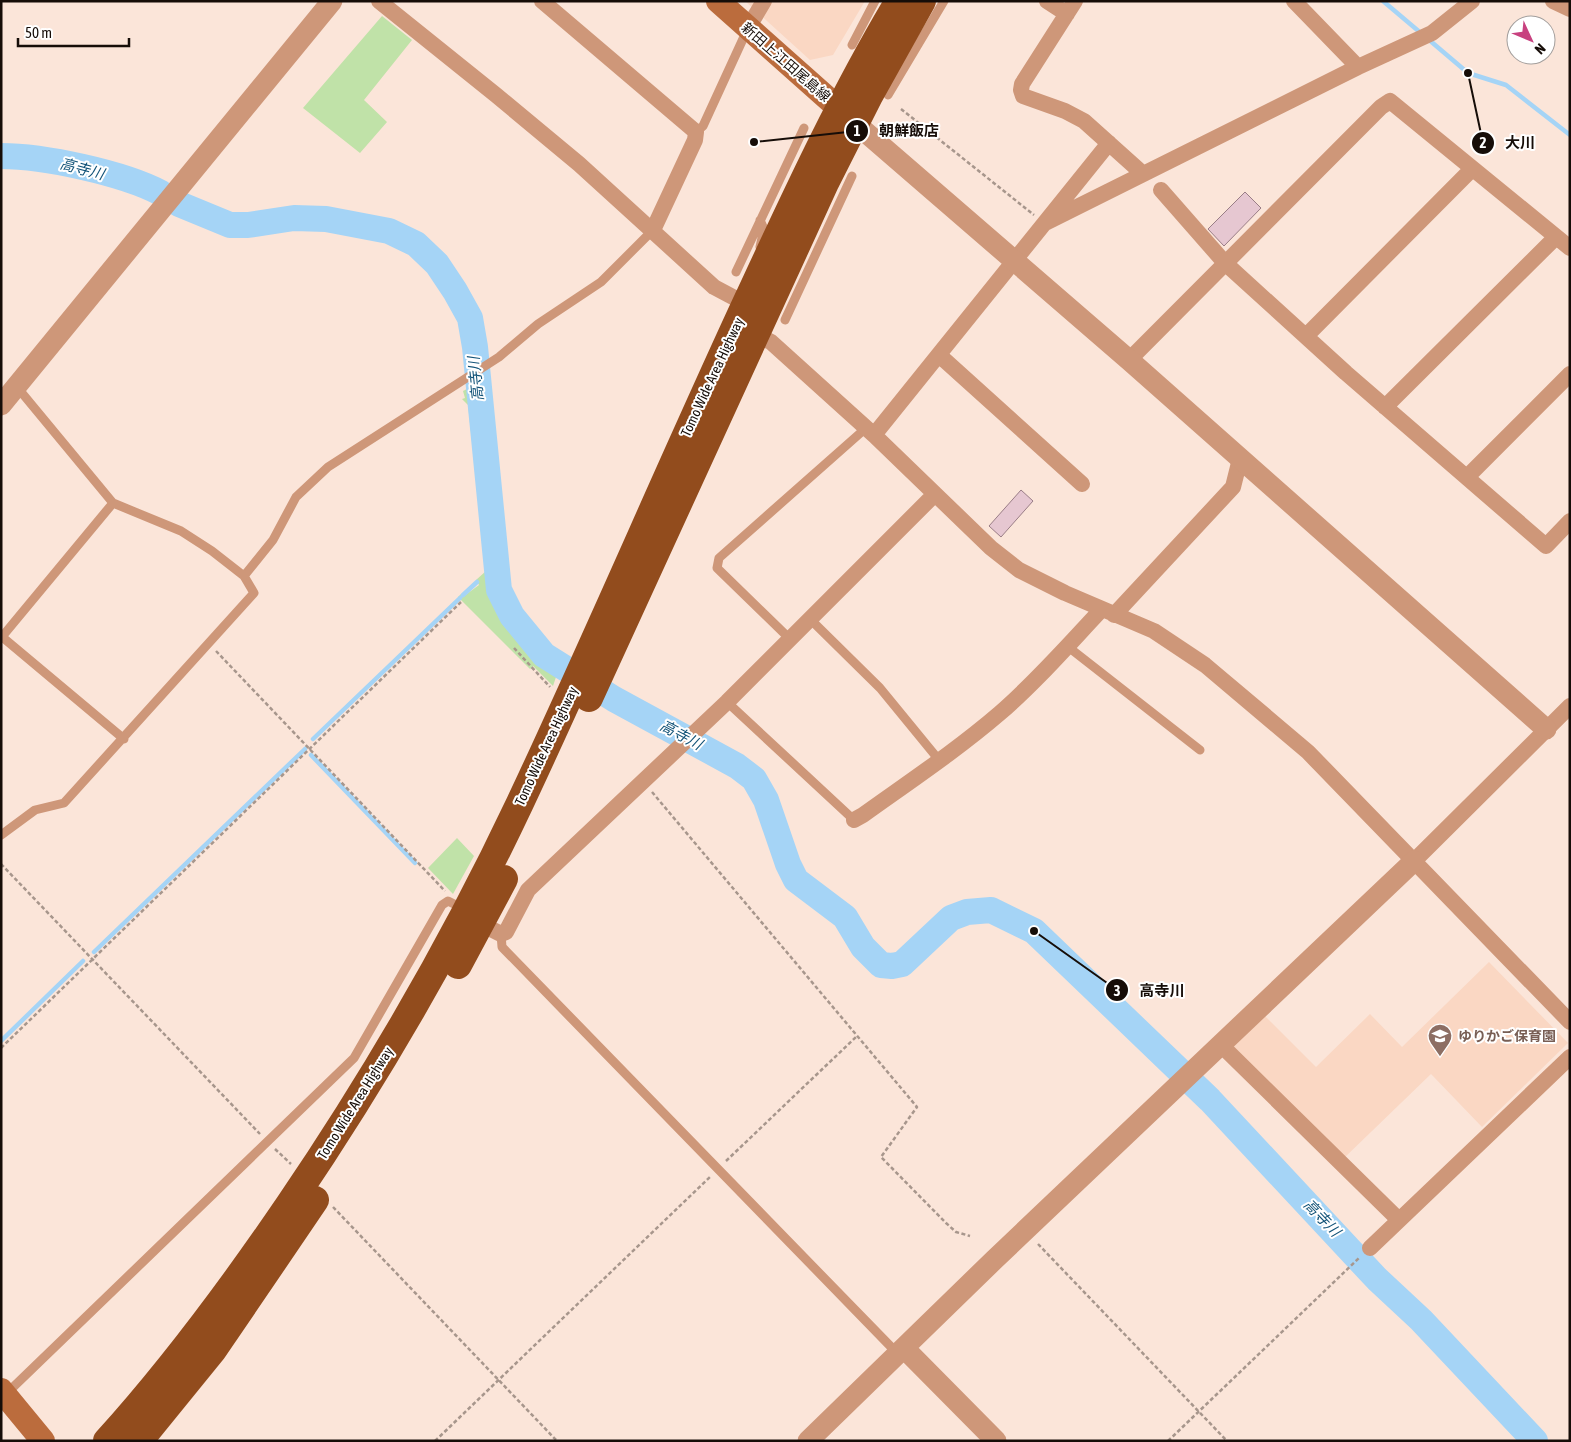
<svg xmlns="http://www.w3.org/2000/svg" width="1571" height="1442" font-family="'Asap Condensed','Noto Sans JP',sans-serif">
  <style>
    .built { fill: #fad7c3 }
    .green { fill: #c0e2a8 }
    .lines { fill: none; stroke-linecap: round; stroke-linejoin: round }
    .stream { stroke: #a5d4f6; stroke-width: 4.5 }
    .river { stroke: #a5d4f6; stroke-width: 26 }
    .building { fill: #e6c7d1; stroke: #997d86 }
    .path { stroke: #a7968c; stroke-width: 2.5; stroke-dasharray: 4 2.5; stroke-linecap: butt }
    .service { stroke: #ce9779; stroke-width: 9 }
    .minor { stroke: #ce9779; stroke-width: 16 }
    .tertiary { stroke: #ce9779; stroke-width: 21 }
    .secondary { stroke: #bb6c3d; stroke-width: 24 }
    .trunk { stroke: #924c1d; stroke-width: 28 }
    .labels { text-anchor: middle; stroke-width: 4; stroke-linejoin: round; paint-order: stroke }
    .street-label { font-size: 14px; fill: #160d08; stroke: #fff }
    .education-label { font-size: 14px; font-weight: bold; fill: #785e54; stroke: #fff; text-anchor: start }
    .water-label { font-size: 15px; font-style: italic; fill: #125378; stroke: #fff }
    .leader { fill: none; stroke: #160d08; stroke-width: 2 }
    .callout-dot { fill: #160d08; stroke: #fff; stroke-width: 2 }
    .mark-label { font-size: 15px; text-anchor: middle; font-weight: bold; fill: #fff }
    .callout-label { font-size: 15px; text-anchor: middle; font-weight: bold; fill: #160d08; stroke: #fff; stroke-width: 4; stroke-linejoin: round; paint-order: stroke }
  </style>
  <rect width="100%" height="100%" fill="#fbe5d9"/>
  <path class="built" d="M745,1H865L833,55L810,60Z
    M1489,962L1568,1043L1482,1127L1431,1074L1342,1160L1232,1047L1264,1015L1316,1067L1370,1014L1402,1047Z"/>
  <path class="green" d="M382,16L412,40L364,100L387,122L360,153L303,108Z
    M471,387L495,597C505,627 532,655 558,671L553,686L533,666L530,669L458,597L461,594L464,596L479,585L476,580L486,571L468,405L462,399L465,398L463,391Z
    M457,838L474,856L453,894L428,868Z"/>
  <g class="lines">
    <path class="stream" d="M1383,1L1422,34
      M1428,39L1468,73L1506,85L1570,135
      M463,595L477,582
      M313,739L460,598
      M311,755L415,863
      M94,952L305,749
      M1,1041L83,961"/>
    <path class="river" d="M1,156C44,156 123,173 161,193
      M179,204L230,225H248L294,218L326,219L389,231L416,244L437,264L455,291L470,318L475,347L499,590L512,616L544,655L614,699L737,766L754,779L766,800L788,864L796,880L845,917L863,947L881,965L892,966L902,964L951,918L967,912L991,910L1034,931L1210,1100L1377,1279L1421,1320L1535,1441"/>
  </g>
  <path class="building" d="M1245,192L1261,208L1224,246L1208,229Z
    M1021,490L1033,501L1001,537L989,526Z"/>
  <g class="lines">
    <path class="path" d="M901,109L1034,215
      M514,648L550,687
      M216,651L445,891
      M652,792L917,1107L881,1157L946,1223L956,1232L970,1236
      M1,864L260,1134
      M1,1048L461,602
      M275,1149L291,1164
      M726,1161L857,1036
      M333,1207L557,1441
      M1038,1244L1227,1441
      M435,1441L710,1177
      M1168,1441L1360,1257"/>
    <path class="service" d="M852,45L875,1
      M888,95L944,1
      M696,132L703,126L748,28
      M760,220L764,229L760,247
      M736,272L804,128
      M785,320L852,176
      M244,576L273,540L296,497L328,467L499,357L538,324L601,282L653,230
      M810,619L880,688L939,760
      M1,636L124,739
      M1,638L113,503
      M790,639L717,568L719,558L866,428
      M1067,646L1200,750
      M727,702L854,820
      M1,835L35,810L64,803L254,593L244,576L212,551L181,531L113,503L17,387
      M501,934L502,947L897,1353
      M5,1395L354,1058L442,905L448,901L464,909"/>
    <path class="minor" d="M379,1L496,95L579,164L714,287L746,304
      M542,1L696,132L695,140L653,230
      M1047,1L1067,14
      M1075,1L1022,84L1021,90L1023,96L1065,111L1084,121L1142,173
      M1294,1L1358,67
      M1553,1L1570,9
      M748,28L764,1
      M1161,190L1225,263L1346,373L1546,546L1570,521
      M1045,223L1358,67L1432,33L1472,1
      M755,334L771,342L874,435L991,548L1019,570L1065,593L1154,631L1205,665L1308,752L1570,1022
      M1306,336L1472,169
      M939,355L1082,484
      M1129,360L1381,107L1390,101L1570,248
      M1385,407L1556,237
      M874,435L1109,143
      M1467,477L1570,374
      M1114,615L1233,487L1240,459
      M854,820L863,815C909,782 957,750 1000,713C1037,681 1069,644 1102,609
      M1414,861L1570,706
      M481,924L501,934L506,932L528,890L727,702L935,494
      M1221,1045L1399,1220
      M1370,1248L1570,1057"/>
    <path class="tertiary" d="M855,123L1129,360L1546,729
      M1,405L332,1
      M904,1348L996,1441
      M808,1441L994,1260L1414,861"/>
    <path class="secondary" d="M718,1L853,121
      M1,1390L43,1441"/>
    <path class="trunk" d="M589,698L825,183L869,96L922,1
      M458,965L504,879
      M107,1441C174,1367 233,1287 289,1205C376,1077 454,943 520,803C599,635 671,465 749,297C796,196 842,96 899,1
      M139,1441L213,1350L315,1200"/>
  </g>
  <defs>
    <symbol id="school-pin" viewBox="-11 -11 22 30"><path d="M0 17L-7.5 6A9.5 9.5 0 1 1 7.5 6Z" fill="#8d6e63" stroke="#fff"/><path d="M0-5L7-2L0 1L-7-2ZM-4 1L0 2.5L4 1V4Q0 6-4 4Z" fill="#fff"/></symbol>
  </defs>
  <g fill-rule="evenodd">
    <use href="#school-pin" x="1426" y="1022" width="28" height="38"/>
  </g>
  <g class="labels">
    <g class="street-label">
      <text transform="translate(786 62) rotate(41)" y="5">新田上江田尾島線</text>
      <text transform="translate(712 377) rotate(-65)" y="5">Tomo Wide Area Highway</text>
      <text transform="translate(546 746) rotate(-65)" y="5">Tomo Wide Area Highway</text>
      <text transform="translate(355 1103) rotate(-58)" y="5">Tomo Wide Area Highway</text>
    </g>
    <g class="education-label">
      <text x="1458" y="1041">ゆりかご保育園</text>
    </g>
    <g class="water-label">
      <text transform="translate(82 169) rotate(15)" y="5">高寺川</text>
      <text transform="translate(476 379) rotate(-96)" y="5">高寺川</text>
      <text transform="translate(681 735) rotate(28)" y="5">高寺川</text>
      <text transform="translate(1322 1218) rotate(46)" y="5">高寺川</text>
    </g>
  </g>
  <path class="leader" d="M754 142L857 131M1468 73L1483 143M1034 931L1117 990"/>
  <g class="callout-dot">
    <circle cx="754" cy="142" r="5"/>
    <circle cx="1468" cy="73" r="5"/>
    <circle cx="1034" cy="931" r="5"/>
    <circle cx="857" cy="131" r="12"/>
    <circle cx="1483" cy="143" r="12"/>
    <circle cx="1117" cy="990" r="12"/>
  </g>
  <g class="mark-label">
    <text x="857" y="136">1</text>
    <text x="1483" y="148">2</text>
    <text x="1117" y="996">3</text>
  </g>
  <g class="callout-label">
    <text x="909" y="136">朝鮮飯店</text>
    <text x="1520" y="148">大川</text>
    <text x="1162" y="996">高寺川</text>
  </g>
  <rect width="1571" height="1442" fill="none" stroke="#160d08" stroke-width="5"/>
  <g transform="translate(1531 40) rotate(134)"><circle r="24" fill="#ffffff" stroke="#a29e9c"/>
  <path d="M0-4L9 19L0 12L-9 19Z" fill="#c8417f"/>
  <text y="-8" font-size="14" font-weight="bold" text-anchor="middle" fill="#160d08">N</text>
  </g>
  <path d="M18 38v8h111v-8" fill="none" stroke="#160d08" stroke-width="2.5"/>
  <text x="25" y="38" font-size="15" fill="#160d08" stroke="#ffffff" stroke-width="4" paint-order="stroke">50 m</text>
</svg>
